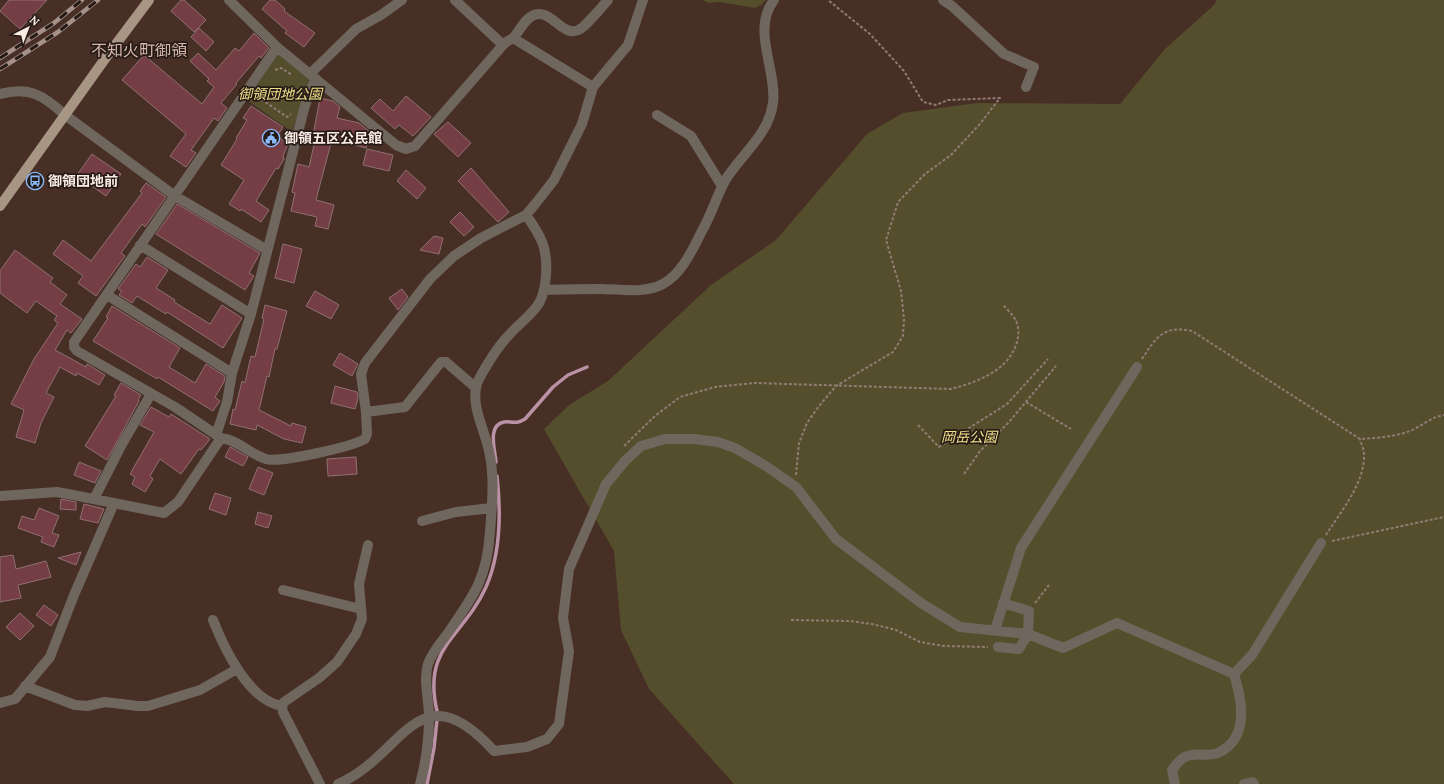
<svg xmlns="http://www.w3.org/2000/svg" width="1444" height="784" font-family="Lora,'Noto Sans JP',serif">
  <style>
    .green { fill: #544e2c }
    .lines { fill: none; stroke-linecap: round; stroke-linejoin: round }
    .stream { stroke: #bb91a5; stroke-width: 3.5 }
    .building { fill: #753d44; stroke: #8f7073 }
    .path { stroke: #917c74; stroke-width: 2; stroke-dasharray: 3 2; stroke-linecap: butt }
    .minor { stroke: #6f675e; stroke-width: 10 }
    .tertiary { stroke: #6f675e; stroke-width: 10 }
    .primary { stroke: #a79684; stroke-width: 10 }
    .rail-casing { stroke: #a59189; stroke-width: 4.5 }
    .rail { stroke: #251a16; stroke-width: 3; stroke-dasharray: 9; stroke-linecap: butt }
    .labels { text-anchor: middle; stroke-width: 3.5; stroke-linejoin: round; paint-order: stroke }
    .park-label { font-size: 14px; font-style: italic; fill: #efe089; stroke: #251a16 }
    .poi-label { font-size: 14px; font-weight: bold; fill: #fbebe5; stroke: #251a16; text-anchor: start }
    .quarter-label { font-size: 16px; fill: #d5b6ab; stroke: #251a16 }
  </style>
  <rect width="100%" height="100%" fill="#472f26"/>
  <path class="green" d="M702,0H766L761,5L755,8L719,2L709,3Z
    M1217,0H1444V784H734L649,689L621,630L614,551L544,429L569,405L608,381L711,285L776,240L867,134L903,113L977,103L1120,104L1165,49L1213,6Z
    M278,54L309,80L292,132L247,100Z"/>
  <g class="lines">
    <path class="stream" d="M496,462C495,450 487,425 504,422C514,421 515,425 525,419L553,387L568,375L587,367
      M437,711C422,646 463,638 486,587C501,553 501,512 497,476
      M427,784L434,748L437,720"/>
  </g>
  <path class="building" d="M9,0H47L20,29L0,11Z
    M181,0H184L206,20L194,32L171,11Z
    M270,0H275L285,9L284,11L315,33L304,47L285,33L287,31L262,9Z
    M199,28L214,42L206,51L191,37Z
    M254,33L269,48L261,58L259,56L236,83L237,84L221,103L227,108L218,121L214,118L191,150L196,153L186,167L170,156L186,134L122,80L144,55L202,104L214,87L207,81L209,79L190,61L198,53L216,70L235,48L239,51Z
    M406,96L431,117L413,136L399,125L395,129L371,108L380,99L393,111Z
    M320,98L333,101L340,107L337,118L359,123L370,132L366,148L332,139L316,200L334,205L328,229L315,226L317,217L291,211L295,193L292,192L298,164L309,167L316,136H313Z
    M251,106L283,127L277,136L288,144L283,156L284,159L278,169L276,168L256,201L269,210L261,222L241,209L240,211L229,204L244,180L221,165L237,139L236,138L247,120L243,118Z
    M448,122L471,143L458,157L434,134Z
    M367,149L393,155L389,171L363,165Z
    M92,154L121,174L106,196L77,175Z
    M471,168L509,212L498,222L458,181Z
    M406,170L426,188L417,199L397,181Z
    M146,183L166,197L145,227L142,224L121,253L125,256L96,296L78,283L83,276L53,254L63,240L91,261L142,193L140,191Z
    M177,204L260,253L249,273L254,276L245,290L156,234Z
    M460,212L474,227L464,236L450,222Z
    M434,236L443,238L439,254L420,250Z
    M283,244L302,249L294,283L275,278Z
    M15,250L53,278L50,282L67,295L60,304L82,319L71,333L67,330L55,350L86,367L87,364L105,375L99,385L77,373L76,376L60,367L46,393L54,397L41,423L35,443L16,437L24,410L11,404L34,359L58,323L54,320L57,316L36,301L27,313L0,293V271Z
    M147,257L168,270L156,288L175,300L174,302L210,324L222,305L242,318L223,348L167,312L166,314L137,296L132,303L119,295L122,291L118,289L136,264L140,267Z
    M402,289L408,297L398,310L389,298Z
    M315,291L339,305L331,319L306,306Z
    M265,305L287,311L277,349H275L269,377L267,376L259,410L291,426L292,423L306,427L302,443L284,439L257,425L256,430L230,424L233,409L235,410L242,381L245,383L251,356L255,357L264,319L262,318Z
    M112,306L180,348L169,367L195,383L206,364L225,376L224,382L215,397L220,401L213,411L158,377L157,379L93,341L108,318L106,317Z
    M340,353L358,364L352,376L333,365Z
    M121,383L141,395L138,400L139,401L107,460L85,446L116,396L114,395Z
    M335,386L357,392L358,398L355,409L331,403Z
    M151,407L169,417L171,414L210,439L201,450L199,449L181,474L160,459L150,476L153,479L145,492L132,484L135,477L130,474L154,432L140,425Z
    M230,447L248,457L243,466L225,457Z
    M356,457L357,474L328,476L327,459Z
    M79,462L101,471L95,483L74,475Z
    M258,467L273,473L264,495L249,489Z
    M215,493L231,498L226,515L209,509Z
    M61,499L76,502V510L60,509Z
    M84,504L104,509L98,523L80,519Z
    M39,508L59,516L52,533L59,535L54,547L41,542L43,537L18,528L22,516L34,520Z
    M258,512L272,516L268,528L255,524Z
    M81,552L76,565L58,558Z
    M13,555L16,569L46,561L51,577L18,585L21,598L0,602V557Z
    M44,605L58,615L51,626L36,615Z
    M20,613L34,626L20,640L6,627Z"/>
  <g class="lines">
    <path class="path" d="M275,70L281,68L292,75
      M262,90L260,94L261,99L287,117L291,114
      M1142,359C1156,337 1164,325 1192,331L1360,439C1376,438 1394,437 1410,431C1422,426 1431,417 1444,415
      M1026,402L1071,429
      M918,425L939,447L1007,404L1048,359
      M624,446L655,416L680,397L715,387L755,383L951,389C978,382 1013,369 1018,337C1019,332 1018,324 1015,319C1012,314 1007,309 1003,305
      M964,474L980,451L1009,422L1056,366
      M796,475L799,443L807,423L819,406L836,386L893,352L903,336L904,319L901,291L886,240L898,202L925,174L951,155L979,125L1000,98L948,100L936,105L923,102L904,71L870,34L828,0
      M1326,535C1341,511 1365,483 1364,454C1364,449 1361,444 1360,439
      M1332,541L1444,517
      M1035,603L1049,585
      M791,620L850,621L872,624L896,630L920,642L944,646L988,647"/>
    <path class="minor" d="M229,0L277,47L396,145L406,149L415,146L503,45C506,42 509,40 513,38C520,31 524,19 534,15C553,8 564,43 583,27C592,19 600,9 608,0
      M455,0L503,45
      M943,0L952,6L1004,54L1034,67L1026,87
      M513,38L593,87
      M310,74L356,29L381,15L402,0
      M65,115L175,196L267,250
      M657,115L691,136L722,186
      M140,245L251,314
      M545,290C563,289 582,289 600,289C620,289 644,294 663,284C683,273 693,248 703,229C712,213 717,195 726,179C742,154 769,134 773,103C777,69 751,30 774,0
      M107,295L232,373
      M366,412L361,374L365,363L430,279L454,256L481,238L526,215L536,203L554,180L582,124L593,87L628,45L643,0
      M216,435L227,402L232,373L251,314L304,109L310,90L316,79
      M221,438L175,407L77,351L74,347V342L277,47
      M0,496L57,492L68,494L164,513L178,502L221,438C238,440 250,454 266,459C280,463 351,447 365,439L367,434L366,412L405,407L441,362H446L476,388
      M94,499L122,444L151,394
      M422,521L456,512L492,508
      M283,590L361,609
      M213,620C224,648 249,701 282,706
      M995,630L1021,548L1137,367
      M998,647L1019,649L1028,634L1029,611L1003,603
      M25,686L75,705L87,706L105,702L138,706H148L200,690L237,669
      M0,703L15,699L50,657L74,595L114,503
      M320,784L283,712L282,706L284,702L319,678L337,662L356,634L362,619L359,584L368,545
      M338,784C403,757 418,667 494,751L527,747L547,739L559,724L569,651L563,618L569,569L606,484L625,461L641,446L665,439H694L718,442L735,448L766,466L796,487L836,539L921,603L960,627L1028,634L1063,648L1117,623L1234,674L1252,655L1321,543
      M420,784C426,762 429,739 429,717C429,700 423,680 428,664C432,652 443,640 450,630C475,594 487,577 490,532C492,505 495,477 489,451C485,431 472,408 476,388C477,380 483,372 487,365C493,355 500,344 509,335C530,312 544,310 546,275C548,248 541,236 526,215
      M1175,784L1172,770C1175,766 1180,759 1185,757C1194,752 1209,757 1218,753C1250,738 1242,700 1234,674
      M1244,784L1252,782L1254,784"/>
    <path class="tertiary" d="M0,94C30,86 44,96 65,115"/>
    <path class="primary" d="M0,206L107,56L149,0"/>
    <defs>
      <path id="rail" d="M0,58L54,23L82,0
        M0,69L58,32L98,0"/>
    </defs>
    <use href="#rail" class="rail-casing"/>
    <use href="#rail" class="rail"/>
  </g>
  <defs>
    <symbol id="civic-ring" viewBox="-11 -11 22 22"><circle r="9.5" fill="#251a16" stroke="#8bb9fc" stroke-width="1.5"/><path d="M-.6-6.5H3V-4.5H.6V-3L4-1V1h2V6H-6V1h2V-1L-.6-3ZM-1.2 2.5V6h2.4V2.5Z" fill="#8bb9fc"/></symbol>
    <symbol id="bus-ring" viewBox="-11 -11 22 22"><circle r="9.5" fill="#251a16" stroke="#8bb9fc" stroke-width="1.5"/><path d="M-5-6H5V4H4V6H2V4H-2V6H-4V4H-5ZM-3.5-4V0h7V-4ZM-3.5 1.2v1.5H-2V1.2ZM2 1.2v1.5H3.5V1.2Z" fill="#8bb9fc"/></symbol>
  </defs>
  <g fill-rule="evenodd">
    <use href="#civic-ring" x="261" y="128" width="20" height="20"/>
    <use href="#bus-ring" x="25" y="171" width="20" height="20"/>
  </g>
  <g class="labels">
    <g class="park-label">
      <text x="280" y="99">御領団地公園</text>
      <text x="969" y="442">岡岳公園</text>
    </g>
    <g class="poi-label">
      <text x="284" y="143">御領五区公民館</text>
      <text x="48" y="186">御領団地前</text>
    </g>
    <g class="quarter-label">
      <text x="139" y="56">不知火町御領</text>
    </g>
  </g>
  <g transform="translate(28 28) rotate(42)" stroke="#251a16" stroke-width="3" paint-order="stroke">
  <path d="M0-3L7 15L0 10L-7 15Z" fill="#fbebe5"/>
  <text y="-6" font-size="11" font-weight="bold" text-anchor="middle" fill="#fbebe5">N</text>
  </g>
</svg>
